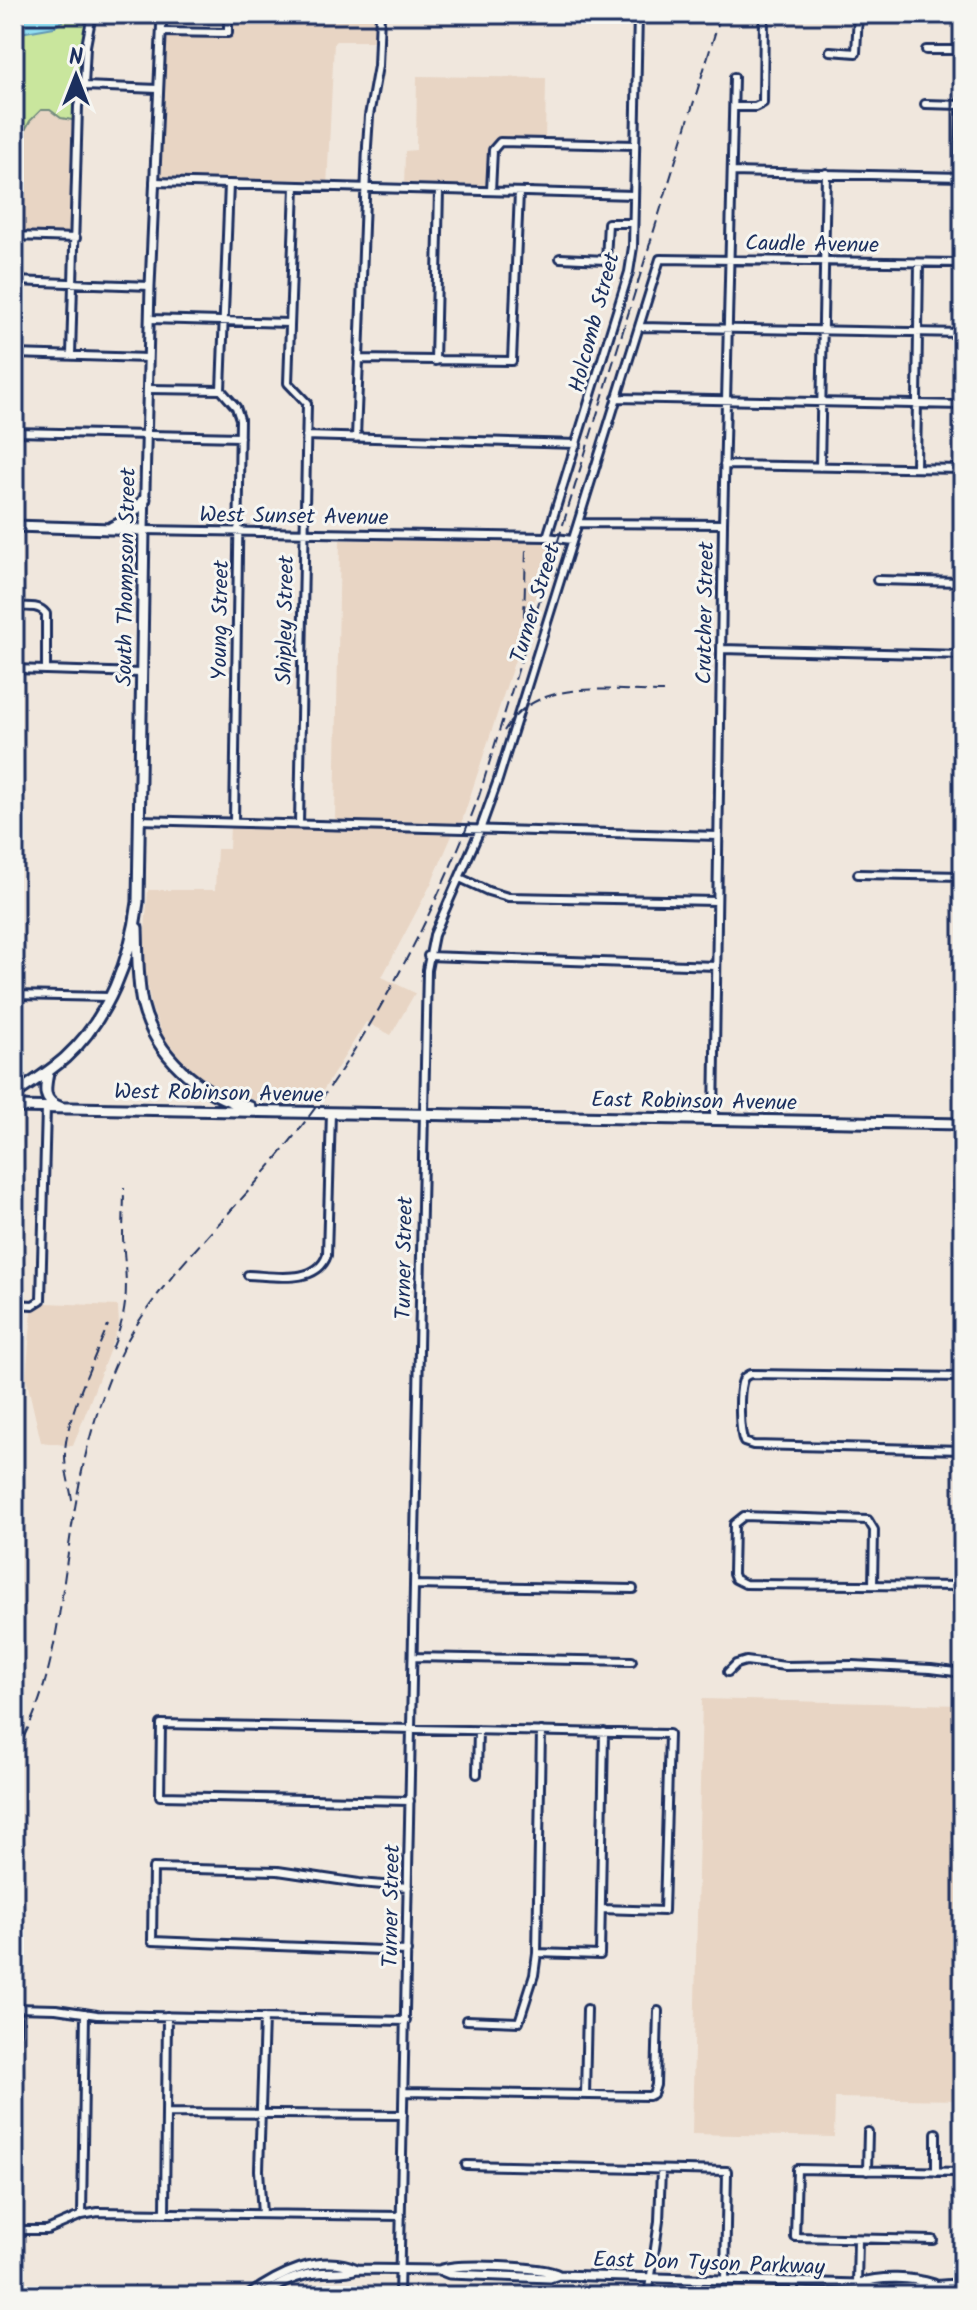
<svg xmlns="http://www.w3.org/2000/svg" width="977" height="2310" font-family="Kalam,sans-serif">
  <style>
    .built { fill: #e8d5c4 }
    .green { fill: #c9e69d; stroke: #728a7e; stroke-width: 2 }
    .water { fill: #91def1; stroke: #6298b6; stroke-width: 2 }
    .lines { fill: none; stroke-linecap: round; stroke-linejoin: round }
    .minor-casing { stroke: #1b2f5e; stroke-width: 12 }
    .major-casing { stroke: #1b2f5e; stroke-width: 13 }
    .highway-casing { stroke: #1b2f5e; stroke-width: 15 }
    .minor { stroke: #f6f6f2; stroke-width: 6 }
    .major { stroke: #f6f6f2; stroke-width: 7 }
    .highway { stroke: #f6f6f2; stroke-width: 9 }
    .rail { stroke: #1b2f5e; stroke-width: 2; stroke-dasharray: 12 6; stroke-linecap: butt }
    .labels { text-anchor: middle; stroke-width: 6; stroke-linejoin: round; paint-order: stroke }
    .street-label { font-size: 22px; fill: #1b2f5e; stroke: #f6f6f2 }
  </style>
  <rect width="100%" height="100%" fill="#f0e7dd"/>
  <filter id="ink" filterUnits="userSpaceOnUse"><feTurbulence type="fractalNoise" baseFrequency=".0125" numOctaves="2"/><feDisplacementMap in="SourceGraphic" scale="16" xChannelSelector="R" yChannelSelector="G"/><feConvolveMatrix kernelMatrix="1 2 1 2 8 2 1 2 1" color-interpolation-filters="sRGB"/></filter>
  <g filter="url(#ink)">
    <path class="built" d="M228,14H380L379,41H336L334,43L327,187L154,182L161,32L227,33Z
      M417,76L546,78L545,143L496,144L491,191L404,189L405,151L416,150Z
      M41,110H50L78,121L76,238L14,236V150L30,121Z
      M340,540L554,541L461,824L335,821Z
      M230,826L454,831L431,884L382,977L415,993L391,1035L366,1022L319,1097L308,1101L267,1102L223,1093L188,1068L163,1036L151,1006L143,957L148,890H215L217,849H229Z
      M46,1303L118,1306L119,1325L73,1446L41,1442L26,1377L32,1311Z
      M702,1699L963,1705V2100L835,2098L834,2137L692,2134Z"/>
    <path class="green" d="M14,14H92L78,121L61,118L50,110H41L30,121L14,150Z"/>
    <path class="water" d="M14,14H73L54,27L14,34Z"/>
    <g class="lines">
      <defs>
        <path id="minor" d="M161,32L228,33V14
          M926,50H962
          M830,51L856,53L858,14
          M84,86L158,89
          M925,104L961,105
          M734,107H755L763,103L764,14
          M732,172L963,177
          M959,177L963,46
          M154,182L634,195
          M229,184L221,390L236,407L240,419L234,822
          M295,186L288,383L307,403L299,824
          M491,191L493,150L500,142L635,145
          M14,236L76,238
          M560,258L606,260L608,223H633
          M14,281L150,286
          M149,319L289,323
          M639,327L963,333
          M14,354L148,358
          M71,355L78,106L84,86L86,46L92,14
          M358,359L512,361L519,192
          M435,361L439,190
          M148,389L221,390
          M616,398L963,405
          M14,432L240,437
          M306,436L577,444
          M356,438L367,146L369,116L378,66L380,14
          M724,465L963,469
          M820,467L826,173
          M916,468L919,263
          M579,523L723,524
          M144,530L547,537L572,540
          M547,537L629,272L633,247L638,14
          M877,580L963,582
          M14,607C25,607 39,604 46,614V670
          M721,649L963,655
          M14,669L141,673
          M139,820L718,836
          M858,874L963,876
          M460,878L488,891L508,897L717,901
          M428,956L716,966
          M14,995L109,997
          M714,1119L723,524L734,77
          M248,1275C274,1276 317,1285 327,1255L331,1112
          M14,1304L33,1305L41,1300L46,1108
          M963,1377L750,1374C745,1377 744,1376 742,1383C739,1395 739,1431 744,1442L753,1445L963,1450
          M414,1585L633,1589
          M873,1585L874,1530L868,1520L744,1516L734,1524L733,1574L735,1579L745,1584L963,1586
          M413,1657L632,1661
          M728,1672L736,1664L746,1661L785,1666L852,1665L931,1669L963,1673
          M477,1774L478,1730
          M410,1801L160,1796L161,1724L669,1734L664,1911L601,1909
          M407,1951L152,1941L153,1868L278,1871L359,1883L408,1887
          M537,1953L600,1955L604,1732
          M14,2008L56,2009L97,2015L406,2021
          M466,2020L519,2022L534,1975L537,1953L541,1731
          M404,2092L649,2096L653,2094L656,2085L658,2011
          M585,2095L587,2009
          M166,2113L403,2115
          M466,2165L727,2171L725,2280
          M867,2171L868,2132
          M936,2172V2133
          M14,2191L17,2008
          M165,2213L167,2016
          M262,2214L259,2170L264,2018
          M82,2215L85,2013
          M14,2230H47L82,2215L98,2212L401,2216
          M933,2240L795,2237L797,2169L963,2172
          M857,2284L858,2239
          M399,2296L427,970L434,935L480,830L498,780L660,259L963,263
          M648,2296L659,2221L661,2170
          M794,2296V2283"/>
        <path id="major" d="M144,530L150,286L162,14
          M439,2270C457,2263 543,2266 559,2275
          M859,2283C881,2276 912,2277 934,2284
          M248,2296C277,2275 321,2252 357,2269
          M262,2296C278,2284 296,2275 317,2273C331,2271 344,2274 357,2269L439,2270L449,2274L550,2278L559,2275L857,2284C891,2294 929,2284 963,2284"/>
        <path id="highway" d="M14,526L144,530L138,902C131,959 108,1019 65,1058C49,1072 31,1083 14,1095
          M112,527L127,520L145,499
          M137,928C138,953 137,978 142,1003C154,1054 200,1096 250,1107
          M48,1073C45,1088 42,1101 60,1107
          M14,1107L963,1124"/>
      </defs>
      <use href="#minor" class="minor-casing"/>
      <use href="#major" class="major-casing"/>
      <use href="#highway" class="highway-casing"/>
      <use href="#minor" class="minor"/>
      <use href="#major" class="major"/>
      <use href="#highway" class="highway"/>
      <path class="rail" d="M521,634L524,617L526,550
        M504,731C537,676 608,691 663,692
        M112,1349C131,1305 126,1283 123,1238C123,1221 124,1204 124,1187
        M72,1500C70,1486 65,1471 65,1456C64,1422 94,1359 108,1325
        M14,1754C54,1690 59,1611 70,1539C79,1478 91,1420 116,1363C149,1288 224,1223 276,1159C364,1051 430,926 479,796L721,14"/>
    </g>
  </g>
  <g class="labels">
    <g class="street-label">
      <text transform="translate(812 243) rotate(1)" y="8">Caudle Avenue</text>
      <text transform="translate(593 322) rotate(-75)" y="8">Holcomb Street</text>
      <text transform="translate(294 515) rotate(1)" y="8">West Sunset Avenue</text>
      <text transform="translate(125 577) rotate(-89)" y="8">South Thompson Street</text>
      <text transform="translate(534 603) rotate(-73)" y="8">Turner Street</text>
      <text transform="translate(704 613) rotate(-89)" y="8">Crutcher Street</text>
      <text transform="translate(219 620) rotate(-89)" y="8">Young Street</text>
      <text transform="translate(284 620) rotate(-89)" y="8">Shipley Street</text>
      <text transform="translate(219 1092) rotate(1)" y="8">West Robinson Avenue</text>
      <text transform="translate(694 1100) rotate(1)" y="8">East Robinson Avenue</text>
      <text transform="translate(403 1258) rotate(-89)" y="8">Turner Street</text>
      <text transform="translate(390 1906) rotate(-89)" y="8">Turner Street</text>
      <text transform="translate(709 2262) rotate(2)" y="8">East Don Tyson Parkway</text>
    </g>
  </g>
  <rect width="977" height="2310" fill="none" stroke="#f6f6f2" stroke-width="48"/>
  <rect x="24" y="24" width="929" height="2262" fill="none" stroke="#1b2f5e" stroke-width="3" filter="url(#ink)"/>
  <g transform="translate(76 76)" stroke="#f6f6f2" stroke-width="6" paint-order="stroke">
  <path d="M0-6L14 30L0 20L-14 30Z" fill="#1b2f5e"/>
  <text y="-12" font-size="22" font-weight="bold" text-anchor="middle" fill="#1b2f5e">N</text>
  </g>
</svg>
